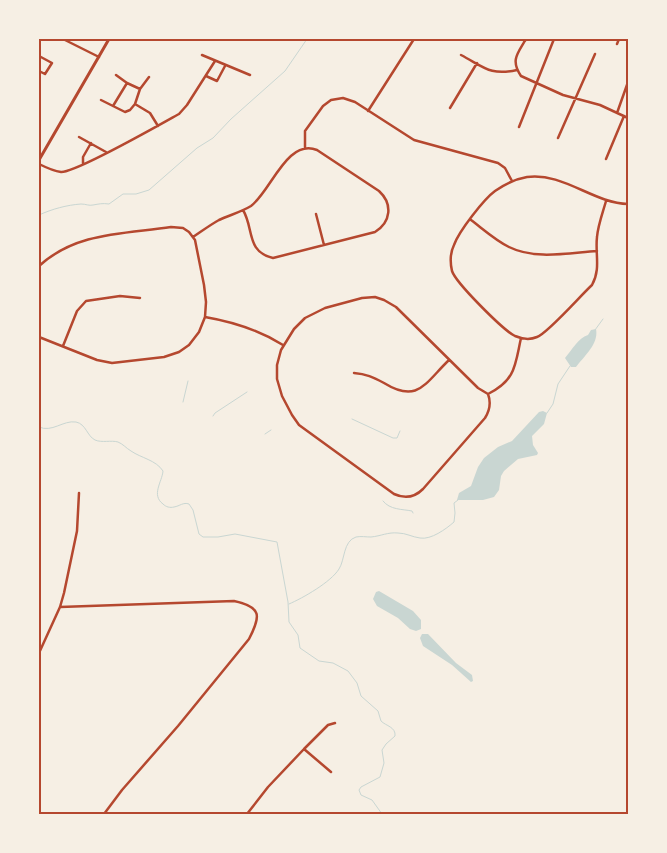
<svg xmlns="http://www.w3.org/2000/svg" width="667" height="853" font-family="'Roboto Serif',serif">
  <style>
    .water { fill: #c9d6d2 }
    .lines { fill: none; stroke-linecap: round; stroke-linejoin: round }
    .stream { stroke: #c9d6d2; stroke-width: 1 }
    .minor { stroke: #b5482f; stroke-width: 2.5 }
    .tertiary { stroke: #b5482f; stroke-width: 3 }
    .neatline { fill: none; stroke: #b5482f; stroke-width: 2 }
  </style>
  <rect width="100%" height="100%" fill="#f6efe4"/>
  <path class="water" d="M596,329C599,344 584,356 576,367H571L565,358C572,350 578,338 588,335L591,330Z
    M543,411L547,413L544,424L532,436L533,445L538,453L537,455L518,459L504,471L501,476L499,490L494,497L483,500H457L459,493L471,486L478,467L484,458L498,447L512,441L539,412Z
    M379,591L413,611L421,620V629L416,631L410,629L398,618L377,606L373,599L376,592Z
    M422,634H428L456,663L472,675L473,681L471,682L452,665L423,646L420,638Z"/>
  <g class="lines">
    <path class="stream" d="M39,215C52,209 67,205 81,204C86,204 89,206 93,205C99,204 102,203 109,204L123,194H136L149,190L197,148L213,138L231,119L285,71L307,39
      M595,330L603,319
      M183,402L188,381
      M547,413L553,404L558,384L570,366
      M213,416L215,413L247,392
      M352,419L393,438H397L400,431
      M39,427C52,433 63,420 76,422C86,424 87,436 95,440C102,443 111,440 118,442C123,444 126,448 131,451C141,458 156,460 163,471C162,482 151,495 163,504C166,507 170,508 174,507C180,506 183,502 189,504L193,510L199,534L203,537H218L235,534L277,542L288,602L289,622L298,635L300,648L319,661L333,663L348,671L357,683L361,696L378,711L381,721C386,726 396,727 395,736L386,744L382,750L384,763L380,777L361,787L359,790L361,795L372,800L382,814
      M265,434L271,430
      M383,501C390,510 402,509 412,511L413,513
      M289,604C303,598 331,582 339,569C345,560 343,541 356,537C361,536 366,537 371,537C381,536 388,532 398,533C406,533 412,537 420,538C431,540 446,529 454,522L455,513L454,503L458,500"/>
    <path class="minor" d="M63,39L99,57
      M521,39L525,41
      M526,39C518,53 510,60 521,76L563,95L600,105L628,118
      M617,44L619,39
      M202,55L250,75
      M461,55C484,67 490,76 517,70
      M39,56L52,63L45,74L39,71
      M206,76L217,81L225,66
      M127,83L140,89L149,77
      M101,100L125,112L130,110L135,104L150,113L158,126
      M135,104L140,89
      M113,106L127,83L116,75
      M450,108L477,63
      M368,111L414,39
      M617,113L628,82
      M39,119V121
      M519,127L554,39
      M79,137L106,152
      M558,138L595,54
      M305,148V131L323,106L331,100L343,98L355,102L414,140L498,163L505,168L512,181
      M606,159L624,116
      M39,164C45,167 53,171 61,172C75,173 161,124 179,114L187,105L215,61
      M83,164V157L91,143
      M606,201C603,212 598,225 597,237C595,254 601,269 592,285C581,295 548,333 537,337C530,340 522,339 515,336C503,330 456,283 452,271C450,262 450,253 454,245C459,231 484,199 495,191C505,184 515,179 527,177C563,172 593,203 628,204
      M316,214L324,245
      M471,220C483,229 495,240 509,247C535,260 568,253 597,251
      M193,237C202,231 210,225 219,220C230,215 241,212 251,206C271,191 287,138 317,150L379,191C393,204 391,222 375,232L273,258C246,252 254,228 243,210
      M39,266C76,232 124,234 171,227L183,228L189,232L195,240L204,285L206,302L205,317L199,332L189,345L179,352L164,357L112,363L97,360L39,337
      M375,297L384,300L396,307L478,388L488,394C491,402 490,410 485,418L423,489C415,497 405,499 394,494L299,425L292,415L282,396L277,379V365L281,350L294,329L305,318L325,308L362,298Z
      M205,317C234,322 259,330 283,345
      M63,346L77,311L86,301L120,296L140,298
      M354,373C366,374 373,377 384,383C418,404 425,383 449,360
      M488,394C516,380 515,365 521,338
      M60,607L234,601C262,607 261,616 249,639L178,726L122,790L104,814
      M39,653L60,607L64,593L77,531L79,493
      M304,749L331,772
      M247,814L268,787L304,749L328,725L335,723"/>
    <path class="tertiary" d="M39,160L109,39"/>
  </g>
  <rect width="667" height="853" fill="none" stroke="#f6efe4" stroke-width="80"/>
  <rect x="40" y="40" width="587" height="773" class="neatline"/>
</svg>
